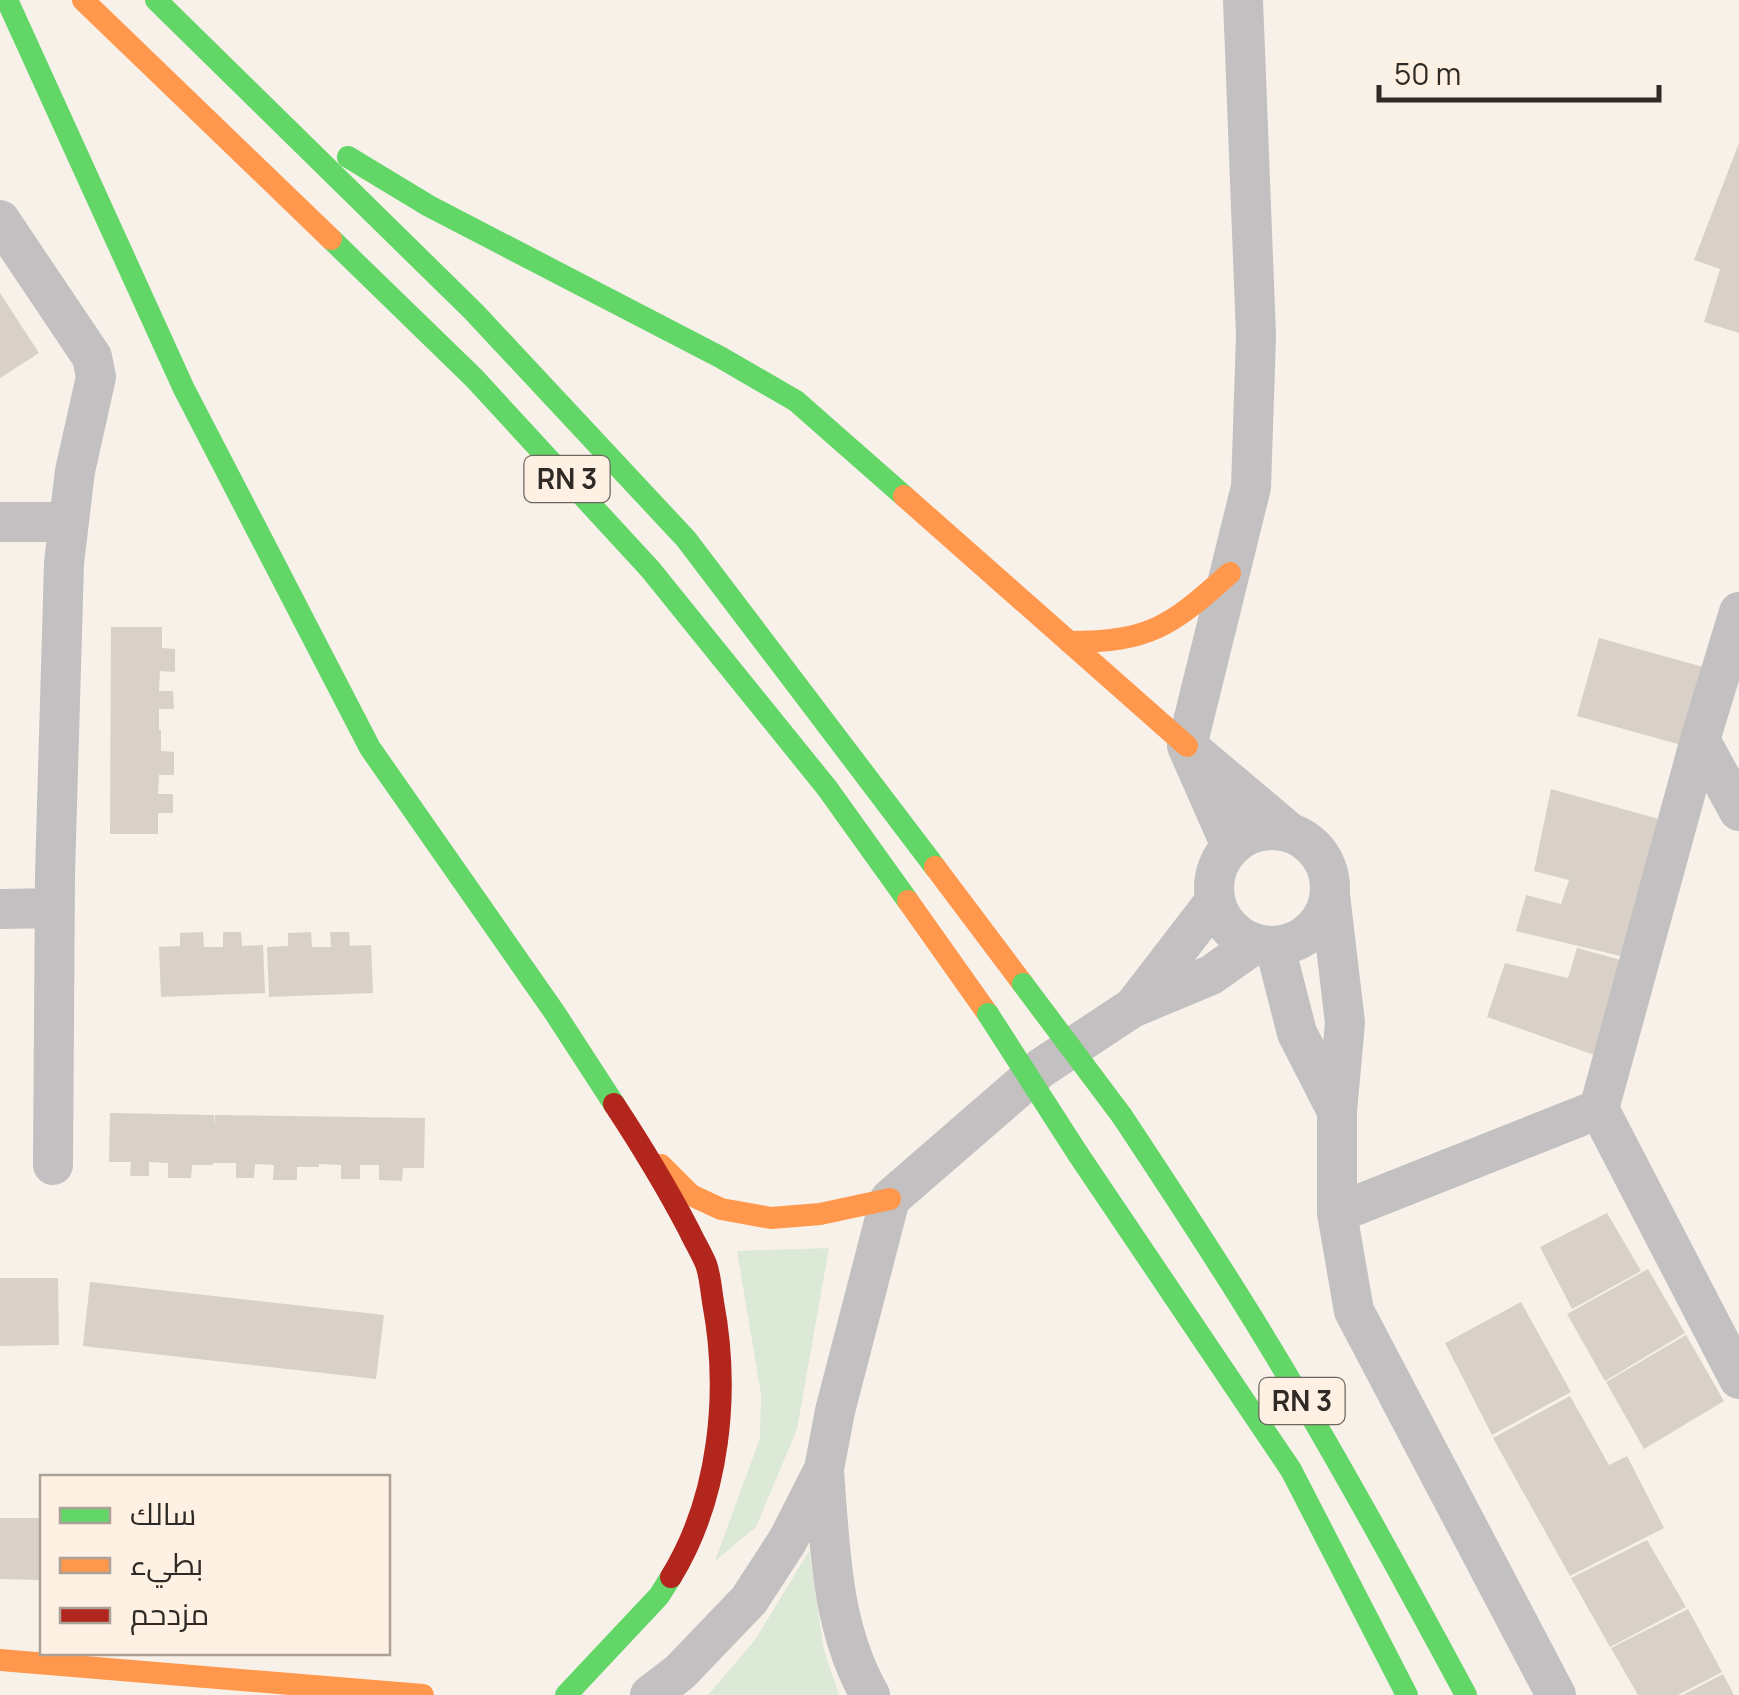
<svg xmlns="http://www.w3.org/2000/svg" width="1739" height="1695" font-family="Manrope,Cairo,sans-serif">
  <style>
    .green { fill: #dbe9d6 }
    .building { fill: #d9d0c7 }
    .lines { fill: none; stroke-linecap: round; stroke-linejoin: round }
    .street { stroke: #c2c0c0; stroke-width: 40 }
    .fast { stroke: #63d668; stroke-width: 22 }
    .slow { stroke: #ff974d; stroke-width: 22 }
    .jam { stroke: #b3261e; stroke-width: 22 }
    .fast-bridge { stroke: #63d668; stroke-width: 22 }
    .labels { text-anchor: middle; stroke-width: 10; stroke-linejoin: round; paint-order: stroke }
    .shield { fill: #fef1e3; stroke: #6d665e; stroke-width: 2.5 }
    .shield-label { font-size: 28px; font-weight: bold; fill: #2f2a25 }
  </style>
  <rect width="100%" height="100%" fill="#f8f1e9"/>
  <path class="green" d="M829,1248L797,1429L756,1527L715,1561L760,1438L761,1394L737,1251Z
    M809,1551L824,1650L839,1695H708L755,1640Z"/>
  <path class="building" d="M1739,143V333L1704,322L1720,269L1694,260Z
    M0,293L39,353L0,378Z
    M111,627H162V648L175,649V672L160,671L159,691H173L174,709H159V730H161V751L174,752V775H159L158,794H173V813H158V834H110Z
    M1599,638L1714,670L1692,748L1577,716Z
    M1551,789L1666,821L1629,958L1516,931L1526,895L1561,904L1569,880L1534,871Z
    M203,932L204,947H223V932H241L242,946L263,945L265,993L161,997L159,947L180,946V933Z
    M311,932L312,947H331L330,932H349L350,946L371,945L373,993L269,997L267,947L288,946V933Z
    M1577,948L1628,962L1600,1057L1487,1017L1505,963L1568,978Z
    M110,1113L214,1115L215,1128V1115L425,1118L424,1168H403L402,1181L379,1180V1165H360V1179H341V1165L319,1164V1167H297V1180H273L274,1165L255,1164L254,1178H236V1163H213V1165H192L191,1178H168V1163L149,1162V1176H130L131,1162H109Z
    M1607,1213L1641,1271L1572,1309L1540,1247Z
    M1648,1269L1685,1333L1605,1381L1567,1314Z
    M0,1278H58L59,1345L0,1346Z
    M90,1282L384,1315L376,1379L83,1346Z
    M1521,1302L1571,1392L1492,1435L1445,1343Z
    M1686,1335L1724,1401L1644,1449L1606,1382Z
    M1570,1396L1609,1465L1627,1456L1664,1528L1570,1576L1493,1438Z
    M0,1518H42V1580L0,1579Z
    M1647,1540L1686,1607L1610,1647L1571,1578Z
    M1688,1609L1722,1672L1678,1695H1638L1611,1648Z
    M1723,1674L1734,1695H1683Z"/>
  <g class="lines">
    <path class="street" d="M0,220L92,357L96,377L75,471L64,563L55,874L53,1165
      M0,522H69
      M1700,740L1739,612
      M1187,746L1251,487L1256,336L1243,0
      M1739,811L1700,740L1599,1109L1739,1379
      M1214 888a58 58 0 1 1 116 0a58 58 0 1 1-116 0Z
      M1231,846L1187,746L1289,832
      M1330,895L1345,1023L1337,1111V1213L1354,1311L1556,1695
      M0,909L55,908
      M1275,947L1297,1033L1337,1111
      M1135,1005L1215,901
      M1337,1213L1599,1109
      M824,1471C830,1547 831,1627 870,1695
      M650,1695L680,1672L749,1600L788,1540L824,1469L835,1411L890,1199L1041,1068L1132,1008L1211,975L1255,944"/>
    <path class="fast" d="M7,0L184,389L370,748L555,1013L614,1104
      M156,0L474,312L686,539L935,867
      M348,157L429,206L720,357L796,401L904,496
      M331,239L474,378L650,569L827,788L908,901
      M1122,1116C1167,1184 1212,1252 1255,1322C1330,1444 1398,1569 1466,1695
      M1078,1154L1291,1470L1407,1695
      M566,1695L659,1596L671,1577"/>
    <path class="slow" d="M83,0L331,239
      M904,496L1187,746
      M1069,642C1150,642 1171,626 1230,573
      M935,867L1023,984
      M908,901L988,1014
      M661,1165L691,1195L721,1209L771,1218L820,1214L890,1199
      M0,1660L423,1695"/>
    <path class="jam" d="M614,1104C641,1145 666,1186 689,1230C694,1241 701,1252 706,1264C710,1275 711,1289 713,1302C730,1392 720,1497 671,1577"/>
    <path class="fast-bridge" d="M1023,984L1122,1116
      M988,1014L1078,1154"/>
  </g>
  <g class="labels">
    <g class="shield">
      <rect x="524.5" y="456" width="85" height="46" rx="8"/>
      <rect x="1259.5" y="1378" width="85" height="46" rx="8"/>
    </g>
    <g class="shield-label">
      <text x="567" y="489">RN 3</text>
      <text x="1302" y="1411">RN 3</text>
    </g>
  </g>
  <rect x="40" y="1475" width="350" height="180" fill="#fef1e3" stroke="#aba197" stroke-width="2.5"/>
  <rect x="60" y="1508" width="50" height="15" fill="#63d668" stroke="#aba197" stroke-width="2.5"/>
  <text x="130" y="1525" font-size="30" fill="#2f2a25">سالك</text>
  <rect x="60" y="1558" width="50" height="15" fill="#ff974d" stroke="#aba197" stroke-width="2.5"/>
  <text x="130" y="1575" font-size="30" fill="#2f2a25">بطيء</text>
  <rect x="60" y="1608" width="50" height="15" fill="#b3261e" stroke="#aba197" stroke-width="2.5"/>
  <text x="130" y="1625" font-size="30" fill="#2f2a25">مزدحم</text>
  <path d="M1379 85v15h280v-15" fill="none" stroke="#2f2a25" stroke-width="5"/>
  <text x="1394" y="85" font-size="30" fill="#2f2a25" stroke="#fef1e3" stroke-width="8" paint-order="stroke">50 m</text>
</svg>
